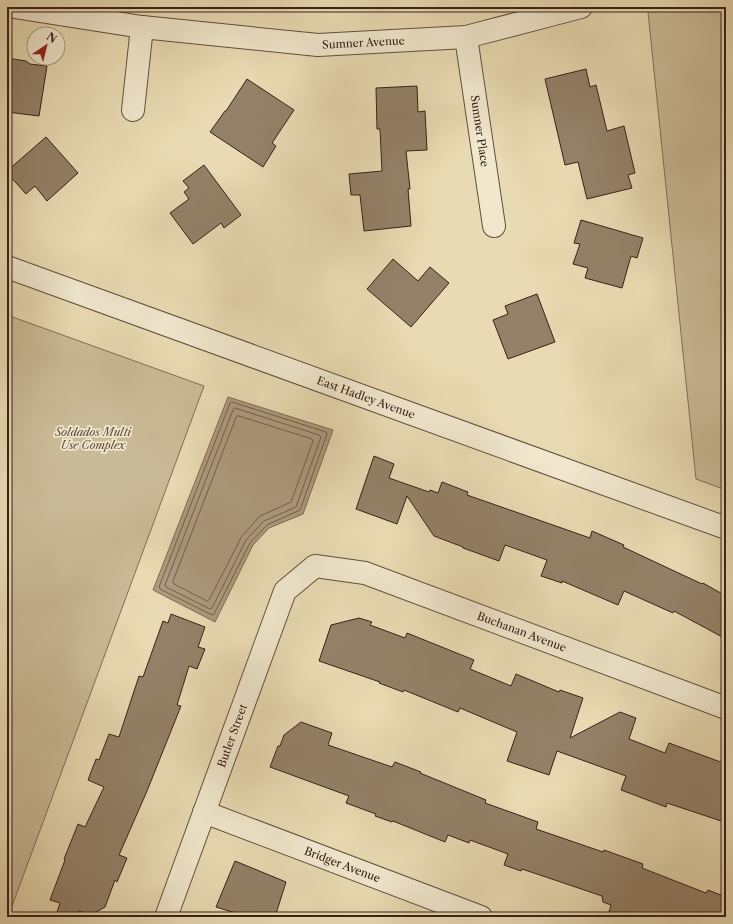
<svg xmlns="http://www.w3.org/2000/svg" width="733" height="924" font-family="'Libre Caslon Text',serif">
  <style>
    .green { fill: #cabb98; stroke: #806e58 }
    .water { fill: #ac9b7e; stroke: #7d6a55 }
    .lines { fill: none; stroke-linecap: round; stroke-linejoin: round }
    .shore { stroke: #725e4b; stroke-width: 1 }
    .building { fill: #938168; stroke: #372118 }
    .minor-casing { stroke: #634f3e; stroke-width: 24 }
    .minor { stroke: #f0e7cd; stroke-width: 22 }
    .labels { text-anchor: middle; stroke-width: 3.5; stroke-linejoin: round; paint-order: stroke }
    .street-label { font-size: 11px; fill: #372118; stroke: #f0e7cd }
    .park-label { font-size: 11px; font-style: italic; fill: #5c4838; stroke: #f0e7cd }
  </style>
  <rect width="100%" height="100%" fill="#e8dab2"/>
  <filter id="stains"><feTurbulence type="fractalNoise" baseFrequency=".005" numOctaves="4"/><feColorMatrix values="0 0 0 0 .2 0 0 0 0 .09 0 0 0 0 .02 0 0 0 .5 -.17"/></filter>
  <radialGradient id="worn" r=".72"><stop offset=".6" stop-color="#630" stop-opacity="0"/><stop offset="1" stop-color="#630" stop-opacity=".3"/></radialGradient>
  <path class="green" d="M661,7H726V490L696,479L648,12Z
    M7,315L204,386L8,917H7Z"/>
  <path class="water" d="M228,397L333,430L303,514L269,528L253,545L215,622L153,590Z"/>
  <g class="lines">
    <path class="shore" d="M232,402L326,432L327,434L300,510L267,525L250,543L214,614L212,615L160,589L159,587L230,403Z
      M235,408L319,435L321,437L296,507L264,521L246,540L212,608L210,609L166,587L165,585L233,410Z
      M237,416H239L312,439L313,441L291,502L260,516L242,536L209,600L207,601L174,584L173,582Z"/>
  </g>
  <path class="building" d="M7,58L26,61L30,64L47,66L39,116L7,112Z
    M586,69L590,87L596,85L607,131L624,126L635,173L628,175L632,188L587,199L578,162L565,165L545,79Z
    M247,79L294,110L272,143L276,146L263,167L210,132L225,111H226Z
    M417,86L418,112L425,111L427,150L406,151L410,189H408L411,226L364,231L360,195H351L349,174L382,171L380,129H377L376,88Z
    M46,137L78,173L47,201L35,186L26,194L7,173V171Z
    M204,165L241,215L224,228L221,223L193,244L170,213L189,199L184,192L189,188L183,181Z
    M581,220L643,238L637,258L631,256L622,288L585,278L588,268L573,264L580,244L574,243Z
    M393,259L418,281L430,267L449,283L411,327L367,289Z
    M537,294L555,342L508,359L493,320L508,314L505,306Z
    M374,456L394,464L389,478L429,492L430,490L438,493L442,482L468,492L467,495L590,538L592,531L624,545L623,547L702,584L703,583L726,596V639L674,611L673,613L624,591L618,605L562,581V583L541,576L547,560L505,545L499,561L463,548V547L434,536L407,496L397,524L356,509Z
    M171,614L205,627L198,647L205,649L197,669L189,666L177,705L181,706L147,791L119,855L127,858L117,882L115,880L105,907L91,915L79,911L76,917H70L57,912L60,903L50,900L65,860L64,859L78,824L85,827L104,787L88,780L96,759L99,760L109,734L119,737L139,676L143,677L163,621L168,623Z
    M359,618L372,622L370,625L405,638L407,633L474,660L470,669L511,686L516,674L559,692L560,690L583,698L570,738L620,712L636,718L629,739L665,753L669,743L726,764V806L721,821L667,803L666,807L621,790L626,776L557,751L549,775L507,761L517,732L460,708L458,712L404,690L403,692L379,683L380,682L319,661L331,625Z
    M301,722L332,733L328,745L392,767L395,762L421,772L420,773L486,800L485,803L538,822L536,829L603,852L604,850L643,864L642,868L706,893L708,890L726,897V917H623L609,912L611,905L603,902L602,896L522,869L521,871L504,865L508,854L470,840L469,843L448,835L445,842L393,821L392,822L375,816L376,814L346,803L349,796L270,767L278,746H280L284,735Z
    M235,861L286,882L275,917H248L216,907Z"/>
  <g class="lines">
    <defs>
      <g id="minor">
        <path id="s1" d="M14,7L142,27L318,45L466,37L581,7"/>
        <path id="s2" d="M466,37L494,226"/>
        <path d="M133,110L142,27"/>
        <path id="s3" d="M7,267L726,528"/>
        <path id="s4" d="M204,812L481,917"/>
        <path id="s5" d="M166,917L285,591L315,566L365,573L726,708"/>
      </g>
    </defs>
    <use href="#minor" class="minor-casing"/>
    <use href="#minor" class="minor"/>
  </g>
  <g class="labels">
    <g class="street-label">
      <text dy="4" stroke="none"><textPath href="#s1" startOffset="352">Sumner Avenue</textPath></text>
      <text dy="4" stroke="none"><textPath href="#s2" startOffset="95">Sumner Place</textPath></text>
      <text dy="4" stroke="none"><textPath href="#s3" startOffset="382">East Hadley Avenue</textPath></text>
      <text dy="4" stroke="none"><textPath href="#s5" startOffset="604">Buchanan Avenue</textPath></text>
      <text dy="4" stroke="none"><textPath href="#s5" startOffset="193">Butler Street</textPath></text>
      <text dy="4" stroke="none"><textPath href="#s4" startOffset="148">Bridger Avenue</textPath></text>
    </g>
    <g class="park-label">
      <text x="93" y="436">Soldados Multi<tspan x="93" dy="13">Use Complex</tspan></text>
    </g>
  </g>
  <rect width="733" height="924" fill="none" stroke="#e8dab2" stroke-width="24"/>
  <rect x="8" y="8" width="717" height="908" fill="none" stroke="#372118" stroke-width="2"/>
  <rect x="12" y="12" width="709" height="900" fill="none" stroke="#372118"/>
  <g transform="translate(46 46) rotate(35)"><circle r="19" fill="#f0e7cd" stroke="#a69885"/>
  <path d="M0-3L7 15L0 10L-7 15Z" fill="#8f2418"/>
  <text y="-6" font-size="11" font-weight="bold" text-anchor="middle" fill="#372118">N</text>
  </g>
  <rect width="100%" height="100%" filter="url(#stains)"/>
  <rect width="100%" height="100%" fill="url(#worn)"/>
</svg>
